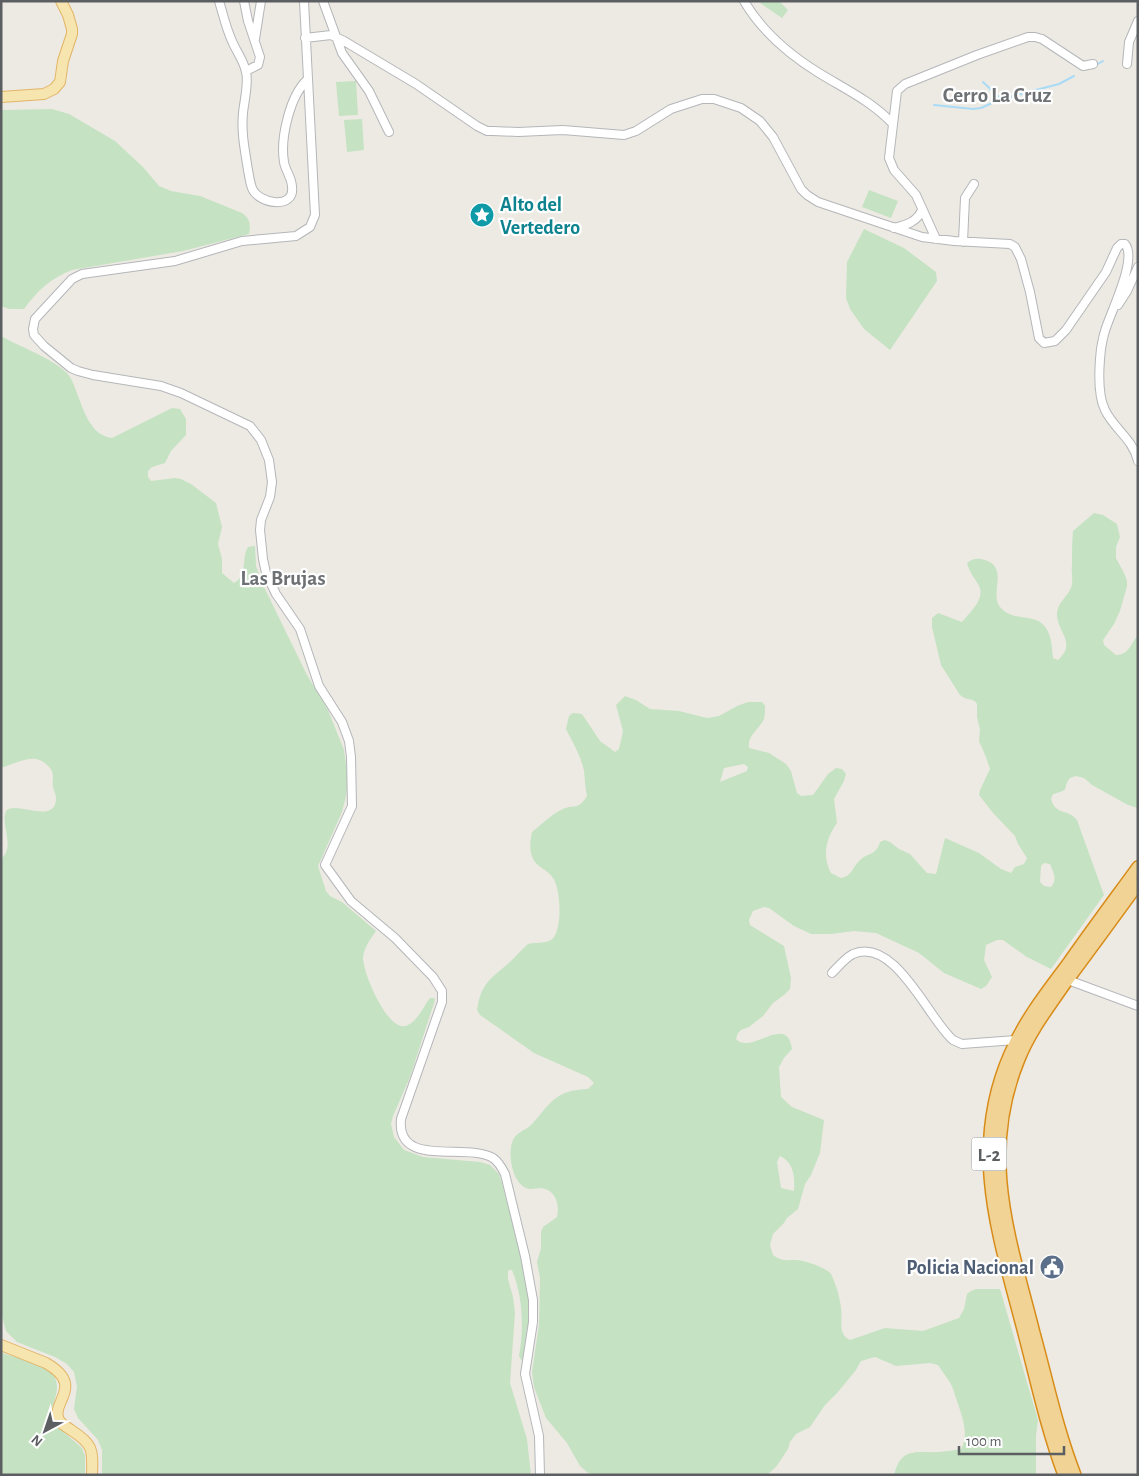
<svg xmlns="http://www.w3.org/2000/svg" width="1139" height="1476" font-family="'Alegreya Sans',sans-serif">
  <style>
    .green { fill: #c5e2c2; fill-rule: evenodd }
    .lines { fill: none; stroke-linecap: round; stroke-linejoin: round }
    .stream { stroke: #aadbf6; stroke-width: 2 }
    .minor-casing { stroke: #b4b6b9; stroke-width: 10 }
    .major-casing { stroke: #e2b567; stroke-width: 12 }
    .highway-casing { stroke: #d88c18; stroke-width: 14 }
    .minor { stroke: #fff; stroke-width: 8 }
    .major { stroke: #f6e5af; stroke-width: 10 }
    .highway { stroke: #f1d396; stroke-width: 11 }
    .labels { text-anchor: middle; stroke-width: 4.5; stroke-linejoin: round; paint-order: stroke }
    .shield { fill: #fff; stroke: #8d8f91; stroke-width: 1 }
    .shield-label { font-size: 19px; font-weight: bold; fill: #5c5f62 }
    .culture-label { font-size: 20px; font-weight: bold; fill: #0d838f; stroke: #fff; text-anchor: start }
    .service-label { font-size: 20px; font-weight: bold; fill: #4e5e75; stroke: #fff; text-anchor: end }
    .neighbourhood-label { font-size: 21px; font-weight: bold; fill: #6d7174; stroke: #fff }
  </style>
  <rect width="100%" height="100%" fill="#edeae4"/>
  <path class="green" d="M762,1H779L788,10L782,18L760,3Z
    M356,81L358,115L339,116L336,82Z
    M52,109L69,114L115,141L143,167L159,186L171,191L200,196L242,213C250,218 251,225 249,234L183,251L72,270C51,278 37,291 24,309H9L1,306V110Z
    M362,119L364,150L347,152L344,120Z
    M869,190L898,201L891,218L862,207Z
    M864,229L904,248L936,272L937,281L890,350L864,329L850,309L846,298L847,262Z
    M1,336C18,346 60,361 70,377C81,396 85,435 112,438L172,408L180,409L186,419V435L171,451L165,463L152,467L148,471V477L151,481L175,478L181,479L191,484L216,503L222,527L218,544L222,559V573L234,583C248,575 241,559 248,547L255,546L256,566L263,585L307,675L328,710L344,750L348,780L346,796L342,812L318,866L326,891L330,896L342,902L376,931C370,940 364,947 363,958C363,973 387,1030 405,1026C417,1023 423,1007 430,998H434L435,1000L410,1077L393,1116L391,1124L394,1137L404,1150L423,1157L480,1162L490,1165L499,1174L502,1183C511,1220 527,1259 530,1297C532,1318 527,1338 523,1359L521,1360L519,1356C524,1328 523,1297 512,1270H509L508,1272V1279L513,1297L515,1313L510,1383L527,1439L531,1475H102V1450L98,1440L78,1418L74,1409L77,1386L74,1372L67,1364L55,1357L17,1342L6,1331L1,1312V859C16,846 0,826 6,811C15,800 56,826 56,798C56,795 54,791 53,787C52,782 54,777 52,771C38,749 20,762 1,768Z
    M1094,513L1103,515L1117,524L1120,537L1116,547V558L1124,573L1127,581V586L1120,611L1114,624L1103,640L1104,645L1116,655C1129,655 1131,643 1138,635V808L1128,805L1092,785L1084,778L1076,776L1070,778C1061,790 1072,789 1053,794L1051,799C1056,816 1067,808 1077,820L1104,895L1051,969L1027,957L1003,940H997L986,945L984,960L992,977L986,986L981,989L944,973L919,953L876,933L854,931L831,934H811L794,926L769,908L764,907L753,911L749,920L750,925L784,946L791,978L790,989L784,995L773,1003L763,1016L749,1027L741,1030L738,1033L736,1039C751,1056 787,1012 792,1049L784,1058L779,1067L781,1097L792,1107L824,1120L820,1153L811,1175L805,1184L798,1209L787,1218L784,1223L773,1234L770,1245L773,1255C785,1264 791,1258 803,1261C809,1262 828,1269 831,1274C836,1284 840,1298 841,1308C843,1320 837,1334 850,1340L885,1328L923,1331L959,1318L964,1309L967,1294L971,1291L976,1289H1000L1038,1420L1036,1436V1475H894C899,1456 906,1451 925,1452C936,1453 950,1451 961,1449C971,1432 959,1409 954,1392C952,1383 943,1373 938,1365L930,1363L896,1366L875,1357L861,1361L856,1370L838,1392L825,1405L810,1427L796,1434L790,1442L788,1449L776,1467L768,1474L597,1475L588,1473L580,1466L567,1443L546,1418L534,1387L532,1372L539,1325L540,1278L537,1262L541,1248V1232L543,1227L557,1217C560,1205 556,1190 541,1188C536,1188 530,1190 526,1188C512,1182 507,1153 513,1140C516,1133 525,1130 530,1126C535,1121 539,1116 543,1111C557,1094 567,1090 588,1089L594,1083L588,1077L534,1053L480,1015L477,1010C481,982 492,978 511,961C517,955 522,949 528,944C535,942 544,944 551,940C563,932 561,889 553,878C548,870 537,867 533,859C529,850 530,841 532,832C541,825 551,815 561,810C574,803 577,812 587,796C585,787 585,779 584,771C581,756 573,743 566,729L569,716L573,713L582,714L600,741L615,752L619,749L623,731L616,705L625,696L636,700L650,709L679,711L707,718L719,716L737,706L748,702H762L765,706C765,710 765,715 764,719C759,730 747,735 749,748L769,753L786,764L791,771L797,793L801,796L813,795L828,774L836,768L842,769L846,774L844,781L834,799L837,823C826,838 822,856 831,873L841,878C852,876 852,868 859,861C868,852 876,856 880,842L885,840L890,842L899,849L910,854L927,873L936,874L945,838L979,853L1001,869L1011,873L1015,867L1024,864L1027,858L1018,844L1015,836L993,813L979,795L980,790L990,769L986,757L979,741L980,729L977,717V704C973,697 966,701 960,695L941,665L932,627V618L938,613L962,622C970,612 987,598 978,584C974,577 969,571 967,563C973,558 978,558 985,560C1010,568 988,595 1001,608C1016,624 1040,610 1049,634C1052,641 1052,650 1053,658L1058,660C1077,642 1058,634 1057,615C1057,601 1070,596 1072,584C1073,578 1071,572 1072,565C1072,554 1072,542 1073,531ZM744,764L748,767L747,771L720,782L724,768ZM1044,863L1050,864C1053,872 1058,879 1051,887L1044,886L1040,882L1041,866ZM780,1156C794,1162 795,1178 794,1191L781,1188L777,1162Z
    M1,1352C18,1361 57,1361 57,1387C57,1398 50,1409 51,1421L82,1448L85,1456V1475H1Z"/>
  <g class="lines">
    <path class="stream" d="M1096,65L1103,61
      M983,82L1001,99
      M934,105L973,109L981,108L1001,99L1059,84L1074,76"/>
    <defs>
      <path id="minor" d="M219,1C223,14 226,28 232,41C236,51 244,61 246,72C249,82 244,102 243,113C241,132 245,151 248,170C249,175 250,183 252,188C258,204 295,210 292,187C292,178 285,170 284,162C280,138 290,96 307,80
        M244,1L248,21L260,57L258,65L246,71
        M304,1L315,215L310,227L296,236L242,241L175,261L82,274L72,279L35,319L33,329L34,335L44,346L71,368L78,371L93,375L161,386L181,393L250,426L261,440L269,460L272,482L270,497L261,520L260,530L263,559L266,573L276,594L300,629L319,686L342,722L349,741L351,757L352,806L325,865L351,901L395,938L433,977L442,991V1002L401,1119C396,1169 467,1142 493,1158C499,1162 502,1168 505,1174L525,1256L533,1300V1322L525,1374L539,1436L540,1475
        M323,1L342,53L369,91L389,132
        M744,1C761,30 790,55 819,73C845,89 871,101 892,123
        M305,38L331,35L344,41L416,84L477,126L487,131H493L518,132L563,130L624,135L636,131L671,109L702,99H714L741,108L760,121L773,137L801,189L807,195L818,202L922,237L954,241L1010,244L1015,247L1021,259L1030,292L1039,338L1044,343L1055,341L1066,330L1106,272L1117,248L1121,244H1125C1138,259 1110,313 1105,331C1103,337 1102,343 1101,349C1099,367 1097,394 1105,410C1114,429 1133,439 1138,461
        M255,39L261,1
        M1127,64L1129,42L1138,21
        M894,228C906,225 917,222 922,210
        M936,239L916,195L894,170L889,158L897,91L905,84L977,55L1028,37H1035L1042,39L1083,66L1093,64
        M963,242L965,198L974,184
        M1118,305L1127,291L1138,267
        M832,973C838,967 845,958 853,954C895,936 929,1020 953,1040L962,1044L1016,1040
        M1068,980L1138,1006"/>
      <path id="major" d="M1,97L44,94L54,89L60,82L63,61L72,34V29L68,15L61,1
        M1,1345L46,1363C86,1386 50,1402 59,1420C61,1424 67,1427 71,1430C93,1444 93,1449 92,1475"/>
      <path id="highway" d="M1064,1475C1047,1430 1037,1383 1025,1337C1000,1239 967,1152 1010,1054C1024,1021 1046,993 1067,965C1090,932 1114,900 1138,867
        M1075,1475C1057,1429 1047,1380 1034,1333C1010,1238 979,1156 1019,1059C1030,1031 1049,1007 1066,982C1090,950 1114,917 1138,884"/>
    </defs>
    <use href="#minor" class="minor-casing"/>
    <use href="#major" class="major-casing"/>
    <use href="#highway" class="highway-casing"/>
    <use href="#minor" class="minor"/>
    <use href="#major" class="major"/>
    <use href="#highway" class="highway"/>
  </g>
  <defs>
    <symbol id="sight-disc" viewBox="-11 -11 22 22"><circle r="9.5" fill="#0f9aa8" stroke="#fff"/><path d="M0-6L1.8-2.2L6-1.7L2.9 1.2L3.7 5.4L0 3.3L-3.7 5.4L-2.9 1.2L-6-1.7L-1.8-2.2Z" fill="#fff"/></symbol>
    <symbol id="civic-disc" viewBox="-11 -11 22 22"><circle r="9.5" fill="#5c6f8a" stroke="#fff"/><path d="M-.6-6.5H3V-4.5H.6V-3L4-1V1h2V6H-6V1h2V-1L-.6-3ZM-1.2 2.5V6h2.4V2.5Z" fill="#fff"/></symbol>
  </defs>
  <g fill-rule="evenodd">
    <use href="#sight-disc" x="468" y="201" width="28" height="28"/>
    <use href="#civic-disc" x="1038" y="1253" width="28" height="28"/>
  </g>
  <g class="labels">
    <rect class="shield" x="971.5" y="1137.5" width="35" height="33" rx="4"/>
    <g class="shield-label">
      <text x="989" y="1161">L-2</text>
    </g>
    <g class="culture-label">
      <text x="500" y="211">Alto del<tspan x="500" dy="23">Vertedero</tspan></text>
    </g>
    <g class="service-label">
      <text x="1034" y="1274">Policia Nacional</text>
    </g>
    <g class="neighbourhood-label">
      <text x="997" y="102">Cerro La Cruz</text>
      <text x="283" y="585">Las Brujas</text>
    </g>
  </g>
  <rect width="1139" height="1476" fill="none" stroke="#5c5f62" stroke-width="5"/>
  <g transform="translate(45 1431) rotate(220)" stroke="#ffffff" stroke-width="4" paint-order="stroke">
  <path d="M0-4L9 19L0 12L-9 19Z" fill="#5c5f62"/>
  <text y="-8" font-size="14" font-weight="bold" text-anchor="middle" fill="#5c5f62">N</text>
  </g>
  <path d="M959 1446v8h105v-8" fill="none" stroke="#5c5f62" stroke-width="2.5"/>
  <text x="966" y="1446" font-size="15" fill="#5c5f62" stroke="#ffffff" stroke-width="4" paint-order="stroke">100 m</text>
</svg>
